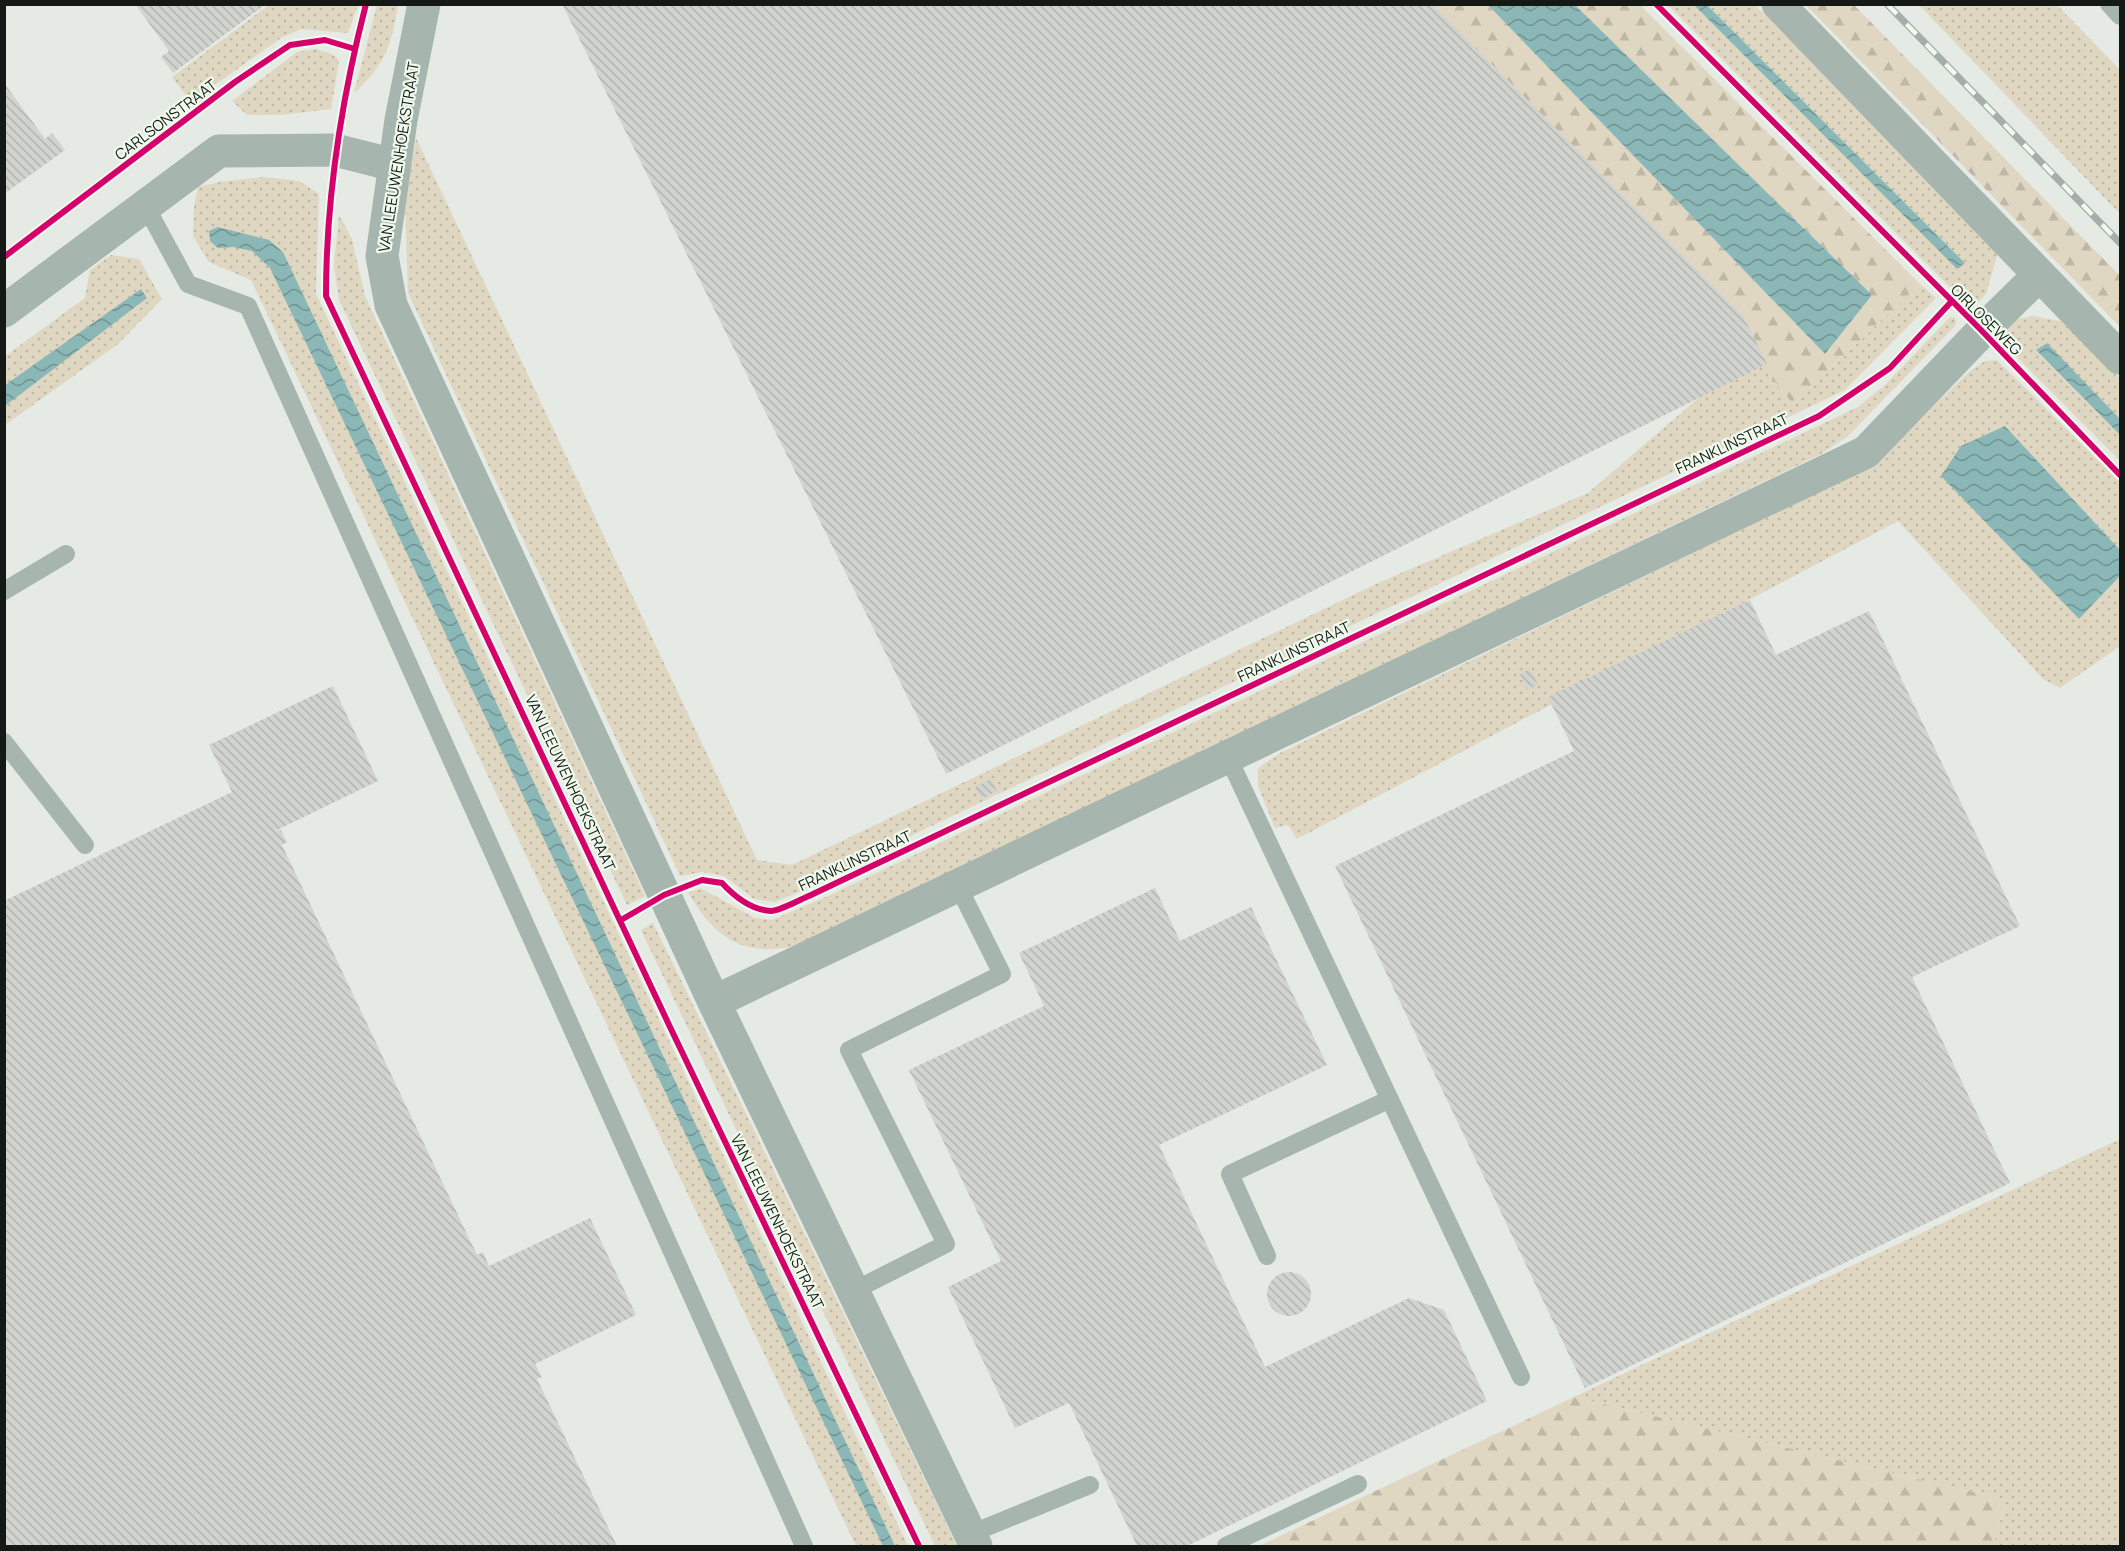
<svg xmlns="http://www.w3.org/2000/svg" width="2125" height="1551" font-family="Manrope,sans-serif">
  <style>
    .grass { fill: url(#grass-dots) }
    .forest { fill: url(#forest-firs) }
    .water { fill: url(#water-waves) }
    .building { fill: url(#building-back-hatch) }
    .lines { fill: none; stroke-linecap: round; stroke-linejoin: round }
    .service { stroke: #a6b5ae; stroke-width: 18 }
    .minor { stroke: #a6b5ae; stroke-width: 33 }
    .tertiary { stroke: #a6b5ae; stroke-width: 33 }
    .rail-casing { stroke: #a5aea9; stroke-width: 7 }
    .rail { stroke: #f0fbee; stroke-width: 4.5; stroke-dasharray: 14; stroke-linecap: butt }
    .cycleway-casing { stroke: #f0fbee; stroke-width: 10 }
    .cycleway { stroke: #d6006c; stroke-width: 6 }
    .labels { text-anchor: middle; stroke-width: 4.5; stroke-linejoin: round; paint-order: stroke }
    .street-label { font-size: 15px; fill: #151915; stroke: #f0fbee }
  </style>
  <defs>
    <pattern id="grass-dots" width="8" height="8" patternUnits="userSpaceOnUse" patternTransform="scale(1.5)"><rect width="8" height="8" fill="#dfd7c1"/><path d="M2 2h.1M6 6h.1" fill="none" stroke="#beb8a5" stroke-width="1.8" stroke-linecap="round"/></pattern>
    <pattern id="forest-firs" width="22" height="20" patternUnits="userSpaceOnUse" patternTransform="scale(1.5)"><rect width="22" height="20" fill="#dfd7c1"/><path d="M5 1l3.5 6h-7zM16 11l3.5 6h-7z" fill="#beb8a5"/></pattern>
    <pattern id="water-waves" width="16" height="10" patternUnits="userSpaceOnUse" patternTransform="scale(1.5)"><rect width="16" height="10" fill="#8bb7b6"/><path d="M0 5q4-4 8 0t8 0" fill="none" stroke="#709493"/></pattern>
    <pattern id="building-back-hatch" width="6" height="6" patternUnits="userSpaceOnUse" patternTransform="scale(1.5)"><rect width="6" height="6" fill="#d1d3cf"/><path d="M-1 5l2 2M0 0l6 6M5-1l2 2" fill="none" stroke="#b3b5b1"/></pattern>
  </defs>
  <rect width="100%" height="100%" fill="#e5eae4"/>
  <path class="grass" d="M270,4L358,5L348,33L301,29L281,38L191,102L172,77Z
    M377,5H398C392,43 385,66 354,93Z
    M1668,5H1694L1957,268L1965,263L1707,5H1755L1999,248L1986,294L1972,309Z
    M1919,5H2057L2120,70V214Z
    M316,49L332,54L339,60L331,109L280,115H247L232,101L297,52Z
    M416,138L757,860L792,865L1378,583L1588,493L1751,353L1793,404L1920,284L1936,298L1845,390L923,830L819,883L775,902L754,899L724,876L702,872L680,876L408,293L405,201Z
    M263,177L299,181L319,194L316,294L908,1546H856L251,280L209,262L193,236L194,207L198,187L219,182Z
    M339,215L352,239L365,296L645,896L627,905L339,300L334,265Z
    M111,255L139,259L162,299L118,344L5,425V406L146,298L141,289L5,385L4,357L85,298L90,270Z
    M2033,316L2060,321L2081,338L2120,379V419L2047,344L2036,351L2120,435V461L1996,336L2012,320Z
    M1950,317L1955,318L1956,323L1954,327L1847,437L1821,454L802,944C793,946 783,949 774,949C732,952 707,926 688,892L702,889L755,918L772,920L828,896L1858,407L1886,384Z
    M1997,360L2120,482V550L2005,426L2079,619L2120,576V646L2060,688L2043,679L1898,521L1297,839L1288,825L1275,828L1258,786V768L1280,753L1870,467L1969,372L1985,361Z
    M653,923L957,1546H935L641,930Z
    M2120,1139V1546H1993L2006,1500L1574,1397Z"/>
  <path class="forest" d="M1392,5H1488L1825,354L1872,295L1575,5H1640L1920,284L1793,404L1751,353Z
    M1806,5H1854L2120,276V327Z
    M1574,1397L2006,1500L1993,1546H1259Z"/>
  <path class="water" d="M1488,5H1575L1872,295L1825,354Z
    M1694,5H1707L1965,263L1957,269Z
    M218,227L269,240L283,252L895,1546H883L270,268L252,251L233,247L218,248L210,241L209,231Z
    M141,289L147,298L5,406V385Z
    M2047,343L2120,419V435L2036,350Z
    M2005,426L2120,550V576L2079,619L1941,476L1961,446Z"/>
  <path class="building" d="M135,4H266L173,73L161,57L169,51Z
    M562,4H1432L1743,316L1767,364L946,774Z
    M4,83L45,139L52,133L65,150L4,194Z
    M1750,600L1776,655L1869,611L2020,926L1912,977L2010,1183L1585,1388L1335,866L1574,751L1548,697Z
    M1530,669L1538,685L1527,690L1520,674Z
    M333,686L378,781L275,831L281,830L287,842L282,845L477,1255L483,1252L489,1266L590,1218L636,1315L535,1364L542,1377L537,1379L617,1546H4V901L232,792L209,745Z
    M991,779L997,791L981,799L975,787Z
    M1155,888L1180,941L1251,907L1327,1065L1159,1145L1265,1367L1409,1298L1444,1310L1487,1401L1187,1546H1137L1069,1403L1015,1428L948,1287L1001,1261L909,1070L1044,1006L1019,953Z
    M1267 1294a22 22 0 1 1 44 0a22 22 0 1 1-44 0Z"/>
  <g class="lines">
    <path class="service" d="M2109,4L2120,16
      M145,205L188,284L248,306L804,1546
      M4,591L66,554
      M4,742L85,845
      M1228,757L1521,1377
      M1267,1256L1230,1174L1390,1099
      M853,1291L946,1244L849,1050L1002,974L958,886
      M970,1534L1090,1485
      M1226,1546L1358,1484"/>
    <path class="minor" d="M424,4L401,120L382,256L391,305L714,1002L976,1546
      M4,311L219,151L335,150L394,165
      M714,1002L1866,452L1982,331L2039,275"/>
    <path class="tertiary" d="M1778,4L2120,358"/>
    <defs>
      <path id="rail" d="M1887,4L2120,243"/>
    </defs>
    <use href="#rail" class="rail-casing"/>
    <use href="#rail" class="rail"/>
    <defs>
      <path id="cycleway" d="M366,4C341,101 326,197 326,296L670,1027L919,1546
        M1656,4L1982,331L2120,475
        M4,257L235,82L290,45L325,40L355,49
        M621,920L664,895L702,880L722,883C734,896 751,910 771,911C780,911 801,899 811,895L1819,416L1890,368L1951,302"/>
    </defs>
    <use href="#cycleway" class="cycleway-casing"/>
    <use href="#cycleway" class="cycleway"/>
  </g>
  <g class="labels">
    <g class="street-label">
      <text transform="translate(166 120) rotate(-37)" y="5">CARLSONSTRAAT</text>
      <text transform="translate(399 157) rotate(-81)" y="5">VAN LEEUWENHOEKSTRAAT</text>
      <text transform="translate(1986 320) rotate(45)" y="5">OIRLOSEWEG</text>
      <text transform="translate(1732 444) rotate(-25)" y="5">FRANKLINSTRAAT</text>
      <text transform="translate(1294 652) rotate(-25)" y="5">FRANKLINSTRAAT</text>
      <text transform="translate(570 783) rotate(65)" y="5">VAN LEEUWENHOEKSTRAAT</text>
      <text transform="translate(855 861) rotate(-25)" y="5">FRANKLINSTRAAT</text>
      <text transform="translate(777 1222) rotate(64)" y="5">VAN LEEUWENHOEKSTRAAT</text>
    </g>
  </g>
  <rect width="2125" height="1551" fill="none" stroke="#151915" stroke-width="12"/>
</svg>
